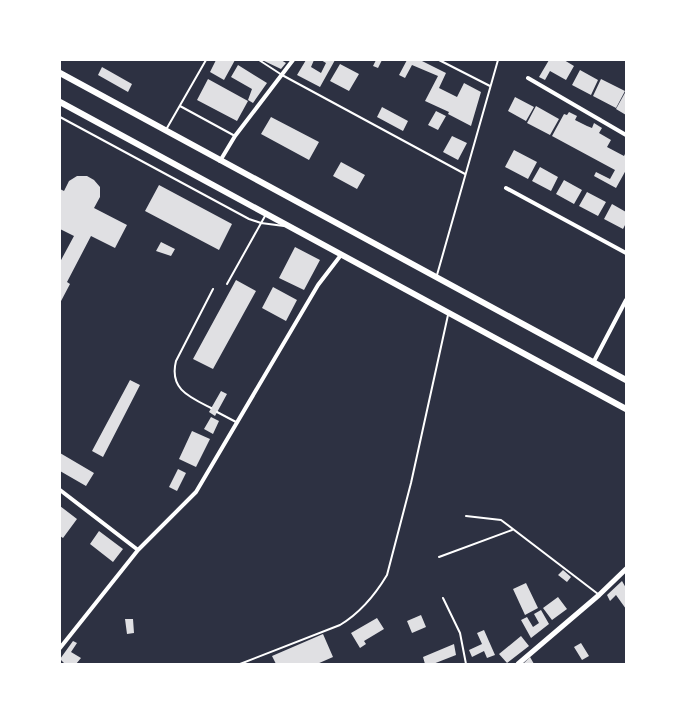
<svg xmlns="http://www.w3.org/2000/svg" width="686" height="724" font-family="Quicksand,sans-serif">
  <style>
    .building { fill: #e0e0e3 }
    .lines { fill: none; stroke-linecap: round; stroke-linejoin: round }
    .service { stroke: #fff; stroke-width: 2 }
    .minor { stroke: #fff; stroke-width: 4 }
    .tertiary { stroke: #fff; stroke-width: 5 }
    .trunk { stroke: #fff; stroke-width: 6 }
  </style>
  <rect width="100%" height="100%" fill="#2d3142"/>
  <path class="building" d="M216,60H235L224,80L210,72Z
    M262,60H281L286,63L281,69Z
    M306,60H314L311,67L321,73L326,63L321,60H335L320,87L297,75Z
    M376,60H382L378,68L373,66Z
    M407,60H420L446,73L439,88L457,97L464,83L481,92L471,126L448,114L449,112L425,101L438,76L412,65L405,78L399,75Z
    M549,60H564L574,66L566,80L550,71L545,80L539,77Z
    M340,64L359,74L349,91L330,81Z
    M238,65L267,83L253,103L248,100L252,89L231,77Z
    M102,67L132,84L128,92L98,75Z
    M580,70L598,80L591,95L572,85Z
    M208,79L248,101L237,121L197,100Z
    M601,79L625,91L616,108L593,96Z
    M626,91V115L616,109Z
    M515,97L534,107L526,121L508,111Z
    M536,106L559,119L550,135L527,123Z
    M382,107L408,121L403,131L377,117Z
    M436,111L446,116L438,130L428,125Z
    M569,112L577,116L575,120L587,126L592,128L594,123L602,128L599,133L611,140L607,147L624,156L626,152V170L616,188L594,176L596,172L610,179L615,170L552,136L564,114L567,115Z
    M271,117L319,142L309,160L261,134Z
    M452,136L467,143L458,160L443,152Z
    M514,150L537,162L528,179L505,167Z
    M341,162L365,175L357,189L333,176Z
    M540,167L558,177L551,191L532,181Z
    M77,176H87L94,180L100,187V197L94,208L127,225L115,248L91,236L67,282L70,284L60,303V262L74,236L60,229V189L64,191L69,181Z
    M564,180L582,190L574,204L556,194Z
    M159,185L232,224L219,250L145,211Z
    M587,192L606,202L598,216L579,206Z
    M612,204L626,212V223L623,229L604,219Z
    M161,242L175,249L171,256L156,251Z
    M295,247L320,260L304,290L279,278Z
    M236,280L256,291L213,369L193,359Z
    M273,287L297,300L286,321L262,308Z
    M130,380L140,385L103,457L92,451Z
    M221,391L227,394L215,416L209,412Z
    M211,417L219,421L213,434L204,429Z
    M192,431L210,439L196,467L179,459Z
    M60,453L94,473L86,486L60,471Z
    M178,469L186,473L177,491L169,487Z
    M60,506L77,519L63,538L60,536Z
    M99,531L123,549L113,562L90,544Z
    M563,570L571,577L567,582L558,575Z
    M622,581L626,588V609L616,595L610,601L607,595Z
    M526,583L538,608L525,615L513,589Z
    M558,597L567,609L552,620L543,608Z
    M541,610L549,624L531,638L521,620L527,617L533,627L539,623L534,614Z
    M421,615L426,627L412,633L407,621Z
    M377,618L384,629L364,641L366,644L360,648L351,633Z
    M125,619H133L134,633L127,634Z
    M484,630L495,655L487,658L484,651L472,657L469,650L482,644L477,633Z
    M323,634L333,657L317,664H276L272,656Z
    M521,636L529,646L507,663L499,654Z
    M73,641L77,643L71,652L81,658L76,664H65L60,659Z
    M581,643L589,656L582,660L574,647Z
    M454,644L456,655L433,664H425L423,657Z
    M530,657L534,664H523Z"/>
  <g class="lines">
    <path class="service" d="M259,60L282,75L465,174
      M439,60L490,86
      M180,106L235,136
      M60,117L249,219L261,223L284,226
      M167,128L206,60
      M437,275L498,60
      M227,284L265,216
      M211,408C189,397 169,389 176,361L213,289
      M217,412L236,422
      M466,516L501,520L598,594
      M439,557L512,530
      M443,598L460,633L466,664
      M240,664L340,625C360,613 375,595 387,575L411,483L448,315"/>
    <path class="minor" d="M528,78L626,135
      M220,161L235,136L293,60
      M506,188L626,253
      M593,363L626,300
      M60,490L138,550
      M60,648L138,550L196,492L318,285L341,255"/>
    <path class="tertiary" d="M518,664L599,595L626,569"/>
    <path class="trunk" d="M60,73L626,380
      M60,102L626,409"/>
  </g>
  <rect width="686" height="724" fill="none" stroke="#ffffff" stroke-width="122"/>
</svg>
